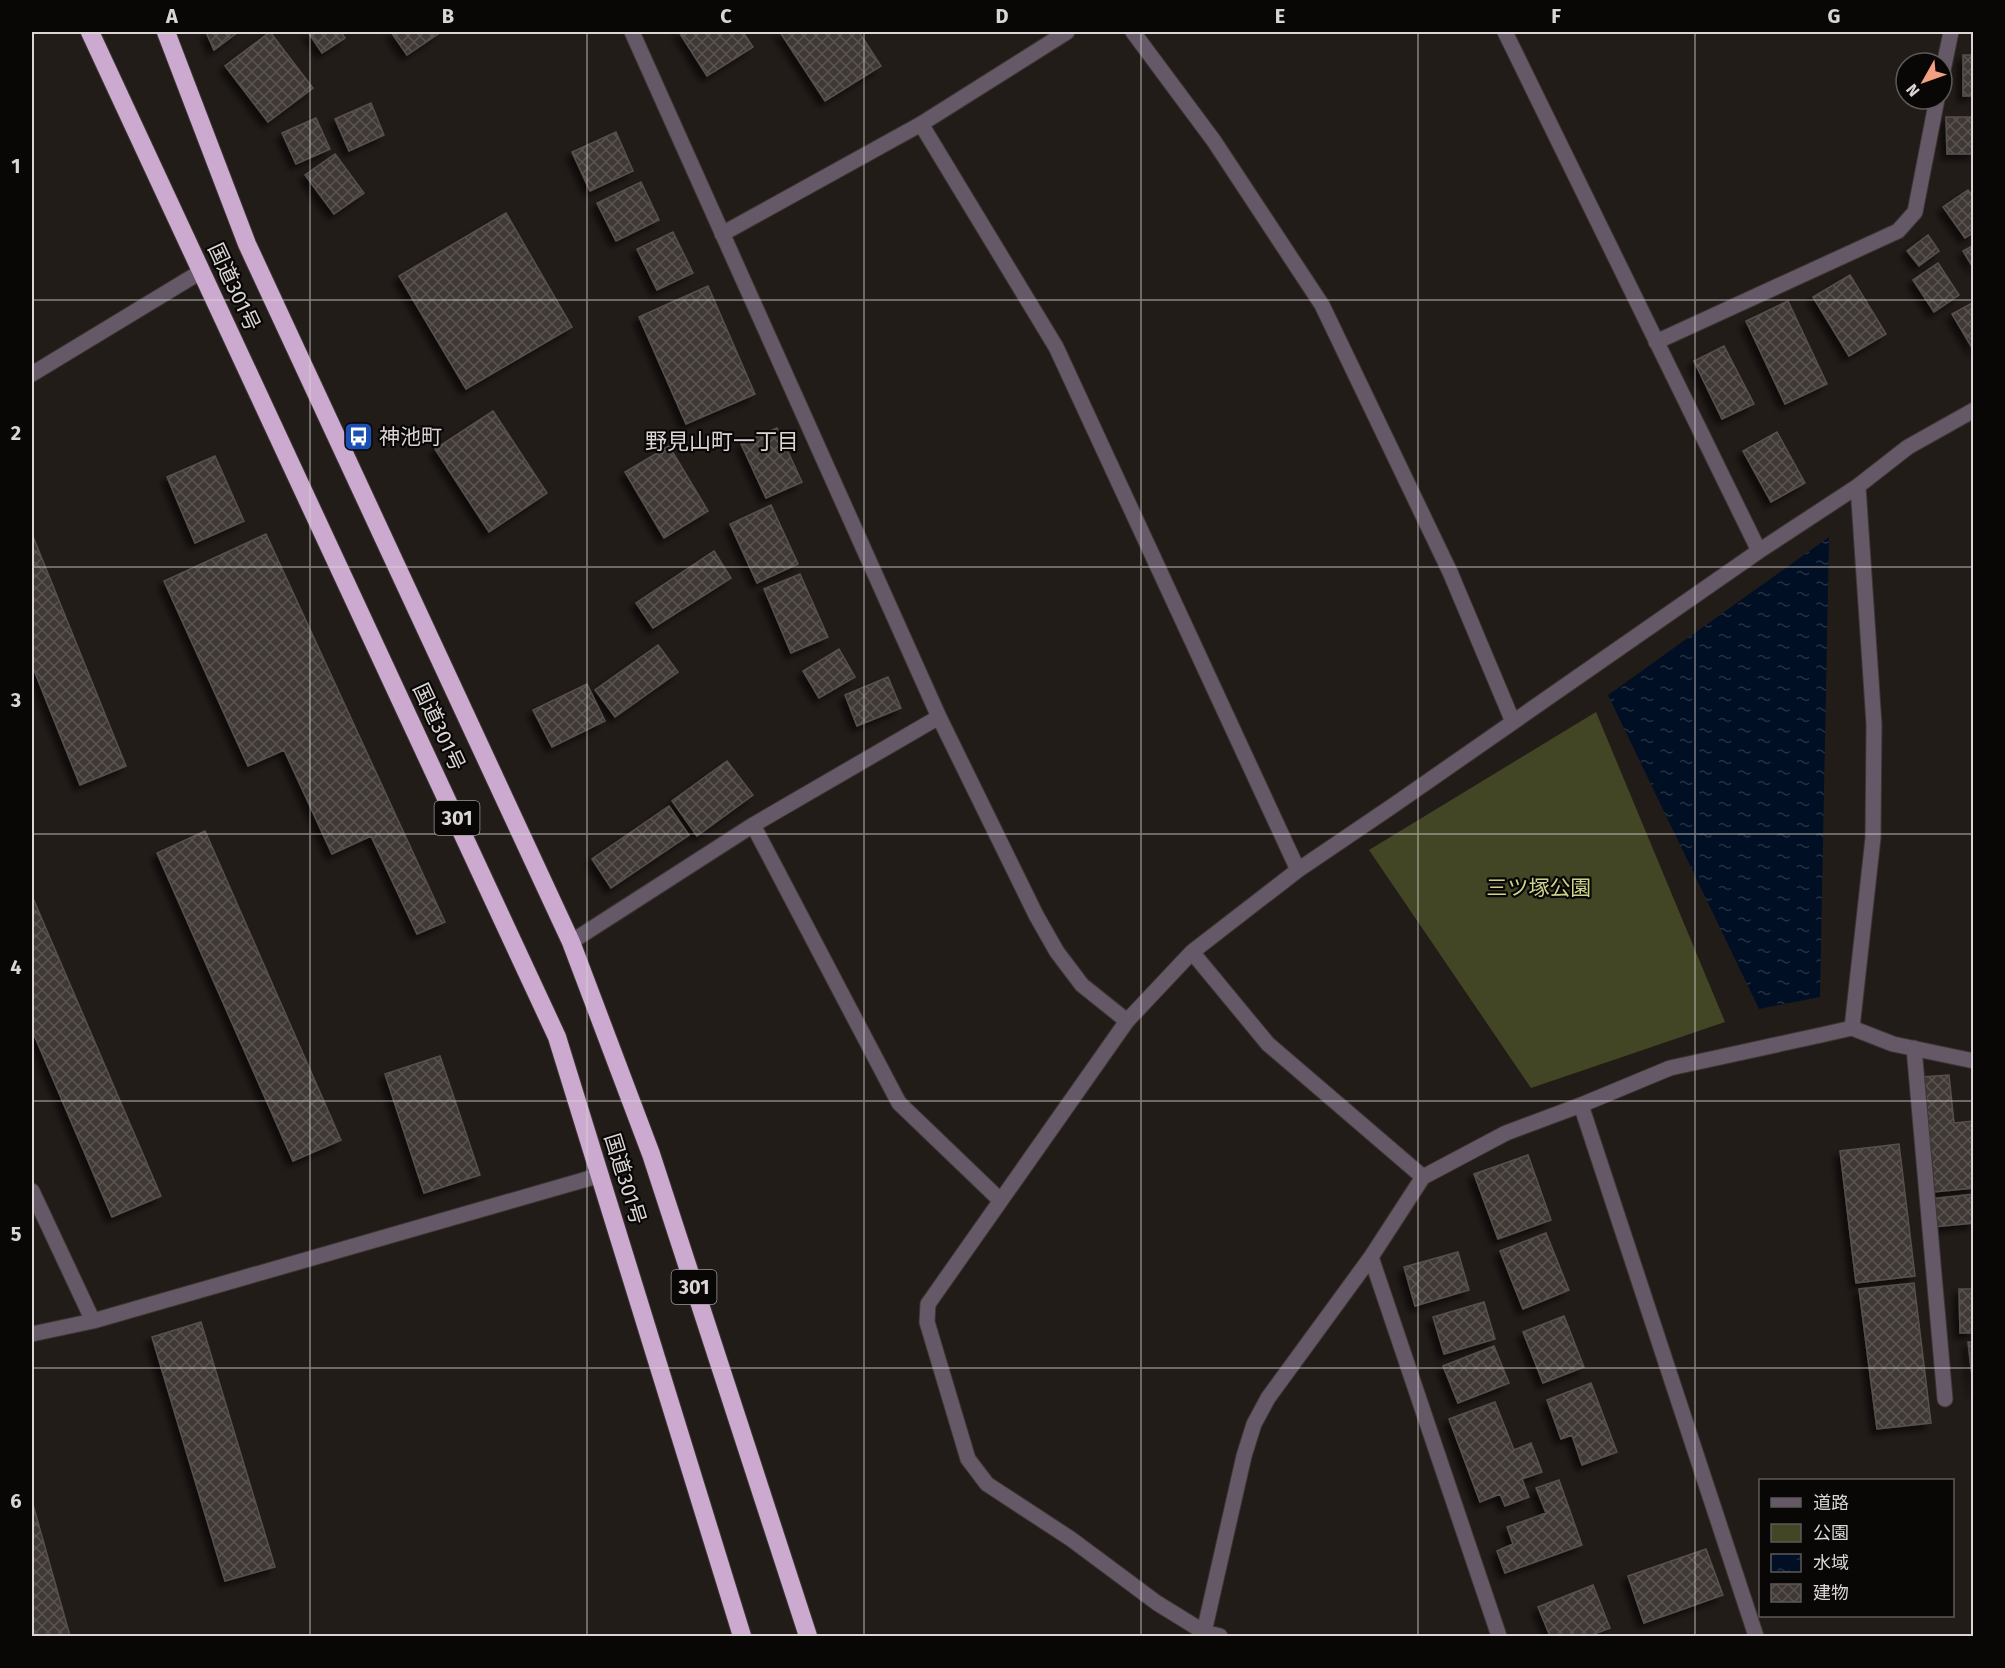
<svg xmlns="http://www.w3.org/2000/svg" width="2005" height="1668" font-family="'Fira Sans','Noto Sans JP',sans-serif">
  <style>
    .green { fill: #434624 }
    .water { fill: url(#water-ripples) }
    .building { fill: url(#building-cross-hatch); stroke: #58504d; stroke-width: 1.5; filter: url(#shadow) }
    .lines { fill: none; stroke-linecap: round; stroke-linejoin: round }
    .minor-casing { stroke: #3c3633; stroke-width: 17 }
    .highway-casing { stroke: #3c3633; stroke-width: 20 }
    .minor { stroke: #655867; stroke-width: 15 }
    .highway { stroke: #ccaad0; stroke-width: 18 }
    .grid { fill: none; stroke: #dbd6d5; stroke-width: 1.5; stroke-opacity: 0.55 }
    .labels { text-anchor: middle; stroke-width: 4.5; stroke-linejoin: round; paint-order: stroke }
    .shield { fill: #090706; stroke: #9c9897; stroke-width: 1.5 }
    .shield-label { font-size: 20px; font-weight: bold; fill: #dbd6d5 }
    .street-label { font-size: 21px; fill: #dbd6d5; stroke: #090706 }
    .poi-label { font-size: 21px; fill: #dbd6d5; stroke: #090706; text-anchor: start }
    .park-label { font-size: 21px; fill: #cdd48a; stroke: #090706 }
    .neighbourhood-label { font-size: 22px; fill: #dbd6d5; stroke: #090706 }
    .neatline { fill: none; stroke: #dbd6d5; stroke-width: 2 }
    .grid-label { font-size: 20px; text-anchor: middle; font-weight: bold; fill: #dbd6d5 }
  </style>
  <defs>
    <pattern id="water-ripples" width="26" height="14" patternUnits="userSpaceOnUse" patternTransform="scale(1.5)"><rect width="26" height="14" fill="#000f23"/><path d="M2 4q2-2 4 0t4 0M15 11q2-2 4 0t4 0" fill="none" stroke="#253142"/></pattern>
    <pattern id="building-cross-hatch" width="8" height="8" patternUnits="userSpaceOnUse" patternTransform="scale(1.5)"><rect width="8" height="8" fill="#3f3835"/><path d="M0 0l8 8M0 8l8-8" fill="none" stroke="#5a5451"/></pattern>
    <filter id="shadow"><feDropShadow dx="-5.5" dy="5.5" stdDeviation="3" flood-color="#0009"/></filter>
  </defs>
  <rect width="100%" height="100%" fill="#221c19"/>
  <path class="green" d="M1596,712L1725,1022L1531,1088L1369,850Z"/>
  <path class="water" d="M1829,537L1820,997L1759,1009L1608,695Z"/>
  <path class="building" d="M206,32H238L214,50Z
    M270,32L313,88L268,122L225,66Z
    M308,32H341L345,38L322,53Z
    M391,32H441L407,55Z
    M679,32H743L753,47L707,76Z
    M780,32H859L881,66L825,101Z
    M1963,55H1974V96H1963Z
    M371,103L384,135L349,151L335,119Z
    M1946,117H1974V154H1947Z
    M316,118L330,149L296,164L282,133Z
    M616,132L633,171L590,191L572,152Z
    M335,154L364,193L334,214L305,175Z
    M641,182L659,220L616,241L597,203Z
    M1968,190L1974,197V232L1965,238L1943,207Z
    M506,213L572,327L466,389L399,276Z
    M673,232L693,273L657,290L637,249Z
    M1928,235L1939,251L1919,266L1907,251Z
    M1974,245V269L1963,251Z
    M1938,263L1959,295L1934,312L1913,280Z
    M1850,275L1886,334L1849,356L1813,297Z
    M708,286L755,394L686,424L639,317Z
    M1788,301L1827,384L1785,404L1746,321Z
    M1974,302V351L1952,314Z
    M1724,346L1754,404L1722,419L1694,361Z
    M493,411L547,493L489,532L435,449Z
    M777,428L802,482L766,498L741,444Z
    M1777,432L1805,483L1771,502L1743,451Z
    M669,446L708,511L664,538L625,472Z
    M215,456L244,521L195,543L167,477Z
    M771,505L798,564L757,583L730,524Z
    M32,534L126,766L80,785L32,665Z
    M266,534L445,922L417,934L371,836L332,854L284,750L248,766L164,581Z
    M714,551L731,578L653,628L636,603Z
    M800,574L828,637L791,653L764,589Z
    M658,645L678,672L615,717L595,690Z
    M839,649L855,677L819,698L803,671Z
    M888,677L901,708L857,726L845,695Z
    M587,684L605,721L552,747L533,710Z
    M727,761L753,795L697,836L672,801Z
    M669,806L689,835L611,888L592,859Z
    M205,831L341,1140L293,1161L157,853Z
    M32,896L161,1196L112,1217L32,1030Z
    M440,1056L480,1175L424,1193L385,1074Z
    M1949,1075L1954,1123L1974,1121V1188L1934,1192L1922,1077Z
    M1899,1144L1915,1276L1856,1283L1840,1151Z
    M1528,1155L1551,1220L1498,1239L1474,1174Z
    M1974,1194V1223L1933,1227L1930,1199Z
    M1546,1233L1569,1290L1523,1309L1500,1251Z
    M1458,1252L1469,1290L1415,1306L1404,1267Z
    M1914,1283L1931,1423L1877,1429L1859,1289Z
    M1959,1289H1974V1333H1960Z
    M1484,1302L1495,1339L1444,1354L1433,1317Z
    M1564,1316L1584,1367L1543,1383L1523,1332Z
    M201,1322L275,1567L225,1581L152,1337Z
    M1968,1342H1974V1393Z
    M1494,1346L1509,1383L1458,1403L1443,1366Z
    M1591,1383L1617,1452L1582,1465L1572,1435L1561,1439L1547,1400Z
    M1495,1402L1514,1450L1531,1443L1542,1472L1522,1479L1529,1497L1505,1506L1500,1494L1480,1502L1449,1419Z
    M1559,1480L1582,1545L1505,1573L1497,1551L1513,1544L1507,1527L1546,1513L1536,1488Z
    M32,1501L70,1636H32Z
    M1706,1549L1723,1595L1644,1623L1628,1576Z
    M1593,1585L1610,1628L1589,1636H1550L1538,1607Z"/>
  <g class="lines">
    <defs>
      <path id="minor" d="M632,32L939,717L1036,915L1057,952L1082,985L1127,1021
        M1133,32L1214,141L1322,305L1450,572L1513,722
        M1505,32L1759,551
        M1942,75L1951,32
        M921,124L1056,347L1298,870
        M722,234L921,124L1067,32
        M1656,342L1898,231L1915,212L1937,99
        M32,374L202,271
        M753,825L899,1103L1000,1200
        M571,942L753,825L939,717
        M1192,952L1268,1044L1423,1177
        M1852,1028L1873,838L1874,724L1858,486
        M1914,1048L1945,1399
        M1581,1105L1756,1636
        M32,1191L93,1321L601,1175
        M1371,1257L1499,1636
        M32,1334L93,1321
        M1205,1636L1204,1632L1244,1456L1254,1424L1268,1398L1371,1257L1423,1177L1506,1133L1581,1105L1670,1068L1821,1035L1852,1028L1893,1044L1974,1061
        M1220,1636L1204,1632L1157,1603L1071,1539L987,1484L968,1459L927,1322L928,1304L1127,1021L1192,952L1298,870L1391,807L1759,551L1858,486L1908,447L1974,410"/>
      <path id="highway" d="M90,32L557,1037L742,1636
        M166,32L247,244L571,942L651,1154L808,1636"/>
    </defs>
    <use href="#minor" class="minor-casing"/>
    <use href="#highway" class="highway-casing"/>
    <use href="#minor" class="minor"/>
    <use href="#highway" class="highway"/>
  </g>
  <path class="grid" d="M310,32V1636M587,32V1636M864,32V1636M1141,32V1636M1418,32V1636M1695,32V1636M32,300H1974M32,567H1974M32,834H1974M32,1101H1974M32,1368H1974"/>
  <defs>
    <symbol id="bus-square" viewBox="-11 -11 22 22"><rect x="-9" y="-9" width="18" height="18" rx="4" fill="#1a4fb4" stroke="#090706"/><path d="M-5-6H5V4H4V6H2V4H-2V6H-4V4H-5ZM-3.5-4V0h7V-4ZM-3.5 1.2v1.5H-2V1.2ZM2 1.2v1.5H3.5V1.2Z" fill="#fff"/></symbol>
  </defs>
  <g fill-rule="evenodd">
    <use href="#bus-square" x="342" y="420" width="33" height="33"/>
  </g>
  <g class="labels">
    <g class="shield">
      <rect x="434.5" y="801" width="45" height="34" rx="4.5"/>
      <rect x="671.5" y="1270" width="45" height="34" rx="4.5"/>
    </g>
    <g class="shield-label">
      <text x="457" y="825">301</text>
      <text x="694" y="1294">301</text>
    </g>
    <g class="street-label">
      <text transform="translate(234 287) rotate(65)" y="7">国道301号</text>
      <text transform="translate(439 727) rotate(65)" y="7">国道301号</text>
      <text transform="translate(625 1179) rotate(73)" y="7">国道301号</text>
    </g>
    <g class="poi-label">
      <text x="379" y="444">神池町</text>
    </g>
    <g class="park-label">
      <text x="1539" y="895">三ツ塚公園</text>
    </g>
    <g class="neighbourhood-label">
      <text x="722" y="449">野見山町一丁目</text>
    </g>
  </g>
  <rect width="2005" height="1668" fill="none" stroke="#090706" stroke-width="66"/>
  <rect x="1759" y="1479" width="195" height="138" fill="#090706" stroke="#5d5a59" stroke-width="1.5"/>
  <rect x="1771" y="1498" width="30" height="9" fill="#655867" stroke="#5d5a59" stroke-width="1.5"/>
  <text x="1813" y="1509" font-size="18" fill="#dbd6d5">道路</text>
  <rect x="1771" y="1524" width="30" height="18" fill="#434624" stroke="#5d5a59" stroke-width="1.5"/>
  <text x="1813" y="1539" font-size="18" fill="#dbd6d5">公園</text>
  <rect x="1771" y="1554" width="30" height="18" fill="url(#water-ripples)" stroke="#5d5a59" stroke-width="1.5"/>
  <text x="1813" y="1569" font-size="18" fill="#dbd6d5">水域</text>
  <rect x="1771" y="1584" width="30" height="18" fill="url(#building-cross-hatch)" stroke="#5d5a59" stroke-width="1.5"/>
  <text x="1813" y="1599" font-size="18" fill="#dbd6d5">建物</text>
  <g transform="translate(1924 81) rotate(230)"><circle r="28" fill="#090706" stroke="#5d5a59" stroke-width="1.5"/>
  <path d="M0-4.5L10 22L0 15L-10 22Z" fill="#f2a081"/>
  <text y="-9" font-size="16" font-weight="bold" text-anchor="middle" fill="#dbd6d5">N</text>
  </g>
  <rect x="33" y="33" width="1939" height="1602" class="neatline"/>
  <g class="grid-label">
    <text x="172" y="23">A</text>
    <text x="448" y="23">B</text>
    <text x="726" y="23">C</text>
    <text x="1002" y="23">D</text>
    <text x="1280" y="23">E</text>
    <text x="1556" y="23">F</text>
    <text x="1834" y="23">G</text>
    <text x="16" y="173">1</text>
    <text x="16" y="440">2</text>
    <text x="16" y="707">3</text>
    <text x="16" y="974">4</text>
    <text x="16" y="1241">5</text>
    <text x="16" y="1508">6</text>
  </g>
</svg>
